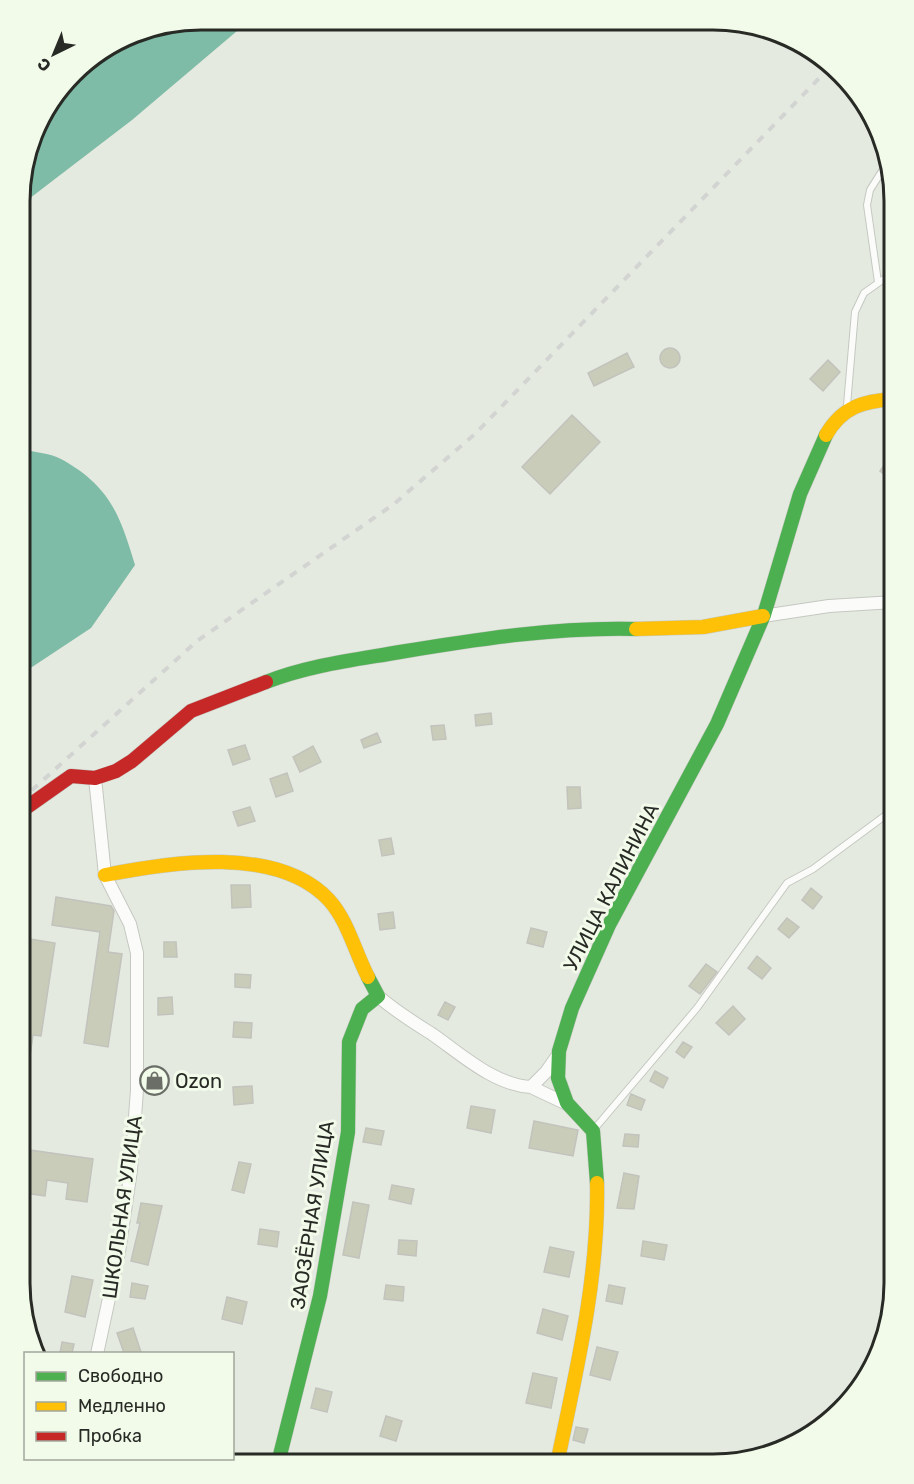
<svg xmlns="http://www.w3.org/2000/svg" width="914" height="1484" font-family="Rubik,sans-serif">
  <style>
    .water { fill: #7ebca7 }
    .building { fill: #caccba; stroke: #c1c3bc; stroke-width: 1.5 }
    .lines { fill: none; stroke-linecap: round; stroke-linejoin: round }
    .lane-casing { stroke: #c4c8c1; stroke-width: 8 }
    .street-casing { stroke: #c4c8c1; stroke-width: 14 }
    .fast-casing { stroke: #c4c8c1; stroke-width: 15 }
    .slow-casing { stroke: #c4c8c1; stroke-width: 15 }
    .jam-casing { stroke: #c4c8c1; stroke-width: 15 }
    .lane { stroke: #fbfcfa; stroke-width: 6 }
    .street { stroke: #fbfcfa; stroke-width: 12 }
    .fast { stroke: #4caf50; stroke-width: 14 }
    .slow { stroke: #ffc107; stroke-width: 14 }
    .jam { stroke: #c62828; stroke-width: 14 }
    .rail { stroke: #d2d4d2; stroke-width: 4; stroke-dasharray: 8 8; stroke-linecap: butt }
    .labels { text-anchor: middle; stroke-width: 6; stroke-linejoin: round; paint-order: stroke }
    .street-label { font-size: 20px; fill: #282b25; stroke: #f2faea }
    .poi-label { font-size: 20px; fill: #282b25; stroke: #f2faea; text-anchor: start }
    .rim { fill: none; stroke: #282b25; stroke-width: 3 }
  </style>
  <rect width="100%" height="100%" fill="#e5eae0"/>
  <path class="water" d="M201,20H250L132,120L21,205V177L38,120L81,65L132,33Z
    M21,449C33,452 50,453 61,459C110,486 120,515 135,565L91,628L20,675Z"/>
  <path class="building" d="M660 358a10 10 0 1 1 20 0a10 10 0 1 1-20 0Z
    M627,353L634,367L594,386L588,373Z
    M828,360L840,372L823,391L810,379Z
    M572,415L600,442L550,494L522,467Z
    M894,451V482L880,471Z
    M491,713L492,724L476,726L475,715Z
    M444,725L446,739L433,740L431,726Z
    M377,733L381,742L364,748L361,740Z
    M245,745L250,759L233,765L228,750Z
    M313,746L321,762L300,772L293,757Z
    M287,773L293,791L276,797L270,779Z
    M567,787H580L581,808L568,809Z
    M250,807L255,821L238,826L233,812Z
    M391,838L394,854L382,856L379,840Z
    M231,885H250L251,907L232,908Z
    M811,888L822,897L813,909L802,900Z
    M56,897L111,906L114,911L108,952L122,954L108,1047L84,1043L100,932L52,925Z
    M393,912L395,928L380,930L378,914Z
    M787,918L799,927L789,938L778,929Z
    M531,928L547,932L543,947L527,943Z
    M30,939L55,943L41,1036L33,1035L30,1056L20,1054V1010Z
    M164,942H176L177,957H164Z
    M757,956L771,968L762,979L748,968Z
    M706,964L717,972L700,994L689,986Z
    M235,974L251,975L250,988L235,987Z
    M172,997L173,1014L158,1015V998Z
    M445,1002L455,1007L448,1020L438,1015Z
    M733,1006L745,1019L729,1035L716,1023Z
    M234,1022L252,1023L251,1038L233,1037Z
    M683,1042L692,1047L684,1058L676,1052Z
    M655,1071L668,1078L663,1088L650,1081Z
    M146,1072H160L161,1089H147Z
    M252,1086L253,1103L234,1105L233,1087Z
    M631,1094L645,1100L641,1110L627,1105Z
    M471,1106L495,1110L491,1133L467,1128Z
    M534,1121L578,1130L573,1156L529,1148Z
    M366,1128L384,1131L381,1145L363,1142Z
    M625,1134L639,1135L638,1147L623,1146Z
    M30,1150L93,1159L87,1202L66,1199L68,1183L47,1180L45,1196L24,1193Z
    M239,1162L251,1164L244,1193L232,1190Z
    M624,1173L639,1176L634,1209L617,1208Z
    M392,1185L414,1189L411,1204L389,1199Z
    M353,1202L369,1205L359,1258L343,1255Z
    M141,1203L162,1206L148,1265L131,1261L140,1223H137Z
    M260,1229L279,1232L277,1247L258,1244Z
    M399,1240L417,1241L416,1256L398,1254Z
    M643,1241L667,1245L664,1260L641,1256Z
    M550,1247L574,1252L569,1277L544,1272Z
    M72,1276L93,1280L85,1317L65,1312Z
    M132,1283L148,1286L145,1299L130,1297Z
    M386,1285L404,1287L403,1301L384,1299Z
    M609,1285L625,1288L622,1304L606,1301Z
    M227,1297L247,1302L242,1324L222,1319Z
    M543,1309L568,1316L562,1340L537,1333Z
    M133,1328L141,1352L124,1353L117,1333Z
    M62,1342L74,1344L72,1353H60Z
    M597,1347L618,1352L610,1380L590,1375Z
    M533,1373L557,1378L551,1408L526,1403Z
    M316,1388L332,1392L327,1412L311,1408Z
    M386,1416L402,1421L396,1441L380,1436Z
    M576,1427L588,1429L584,1443L573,1440Z"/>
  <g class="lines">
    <defs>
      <path id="lane" d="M878,282L867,205L870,190L887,163
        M847,405L855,312L864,293L894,272
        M596,1127L697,1008L787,883L813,869L894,809"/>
      <path id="street" d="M763,616L829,606L894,602
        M95,778L105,875L130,924L137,953V1090L131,1170L119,1252L97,1354
        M378,996C395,1011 413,1022 432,1034C461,1054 494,1085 531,1087L546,1072L558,1055
        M531,1087L567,1104"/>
      <path id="fast" d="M266,682C310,665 354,660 400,652C478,639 556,627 636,629
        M597,1183L593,1131L567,1103L558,1078L559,1051L572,1008L609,925L717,724L764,615L800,494L826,435
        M278,1463L320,1296L348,1132L349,1042L362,1009L378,996L368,977"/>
      <path id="slow" d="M826,435C842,407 863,401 894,399
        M636,629L703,627L763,616
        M105,875C170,862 278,845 329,900C348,921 355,952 368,977
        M557,1464C576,1372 599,1278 597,1183"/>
      <path id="jam" d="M20,812L71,776L95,778L116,771L132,761L191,711L266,682"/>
    </defs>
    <use href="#lane" class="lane-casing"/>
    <use href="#street" class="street-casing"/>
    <use href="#fast" class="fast-casing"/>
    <use href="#slow" class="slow-casing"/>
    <use href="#jam" class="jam-casing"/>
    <use href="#lane" class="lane"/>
    <use href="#street" class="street"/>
    <use href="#fast" class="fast"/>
    <use href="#slow" class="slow"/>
    <use href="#jam" class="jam"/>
    <path class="rail" d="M20,801L197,641L394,504L476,433L831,66"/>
  </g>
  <defs>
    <symbol id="shop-ring" viewBox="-11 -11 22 22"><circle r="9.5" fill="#f2faea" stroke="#6a6e66" stroke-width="1.5"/><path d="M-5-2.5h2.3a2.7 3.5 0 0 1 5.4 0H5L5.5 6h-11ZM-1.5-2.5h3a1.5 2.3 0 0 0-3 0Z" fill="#6a6e66"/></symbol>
  </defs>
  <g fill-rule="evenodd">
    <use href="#shop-ring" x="138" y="1064" width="33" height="33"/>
  </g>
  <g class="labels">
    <g class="street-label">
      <text transform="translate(611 887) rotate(-63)" y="7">УЛИЦА КАЛИНИНА</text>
      <text transform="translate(122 1207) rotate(-82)" y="7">ШКОЛЬНАЯ УЛИЦА</text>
      <text transform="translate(312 1215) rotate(-81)" y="7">ЗАОЗЁРНАЯ УЛИЦА</text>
    </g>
    <g class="poi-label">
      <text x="175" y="1088">Ozon</text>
    </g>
  </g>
  <path d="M0 0H914V1484H0ZM201 30H713A171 171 0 0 1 884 201V1283A171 171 0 0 1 713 1454H201A171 171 0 0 1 30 1283V201A171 171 0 0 1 201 30Z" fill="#f2faea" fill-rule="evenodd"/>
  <path class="rim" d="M201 30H713A171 171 0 0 1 884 201V1283A171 171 0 0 1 713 1454H201A171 171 0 0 1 30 1283V201A171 171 0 0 1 201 30Z"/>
  <rect x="24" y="1352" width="210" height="108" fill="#f2faea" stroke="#a1a79b" stroke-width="1.5"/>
  <rect x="36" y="1372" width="30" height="9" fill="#4caf50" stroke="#a1a79b" stroke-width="1.5"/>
  <text x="78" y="1382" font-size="18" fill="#282b25">Свободно</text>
  <rect x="36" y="1402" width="30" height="9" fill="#ffc107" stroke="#a1a79b" stroke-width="1.5"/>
  <text x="78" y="1412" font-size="18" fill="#282b25">Медленно</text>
  <rect x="36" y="1432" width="30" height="9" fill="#c62828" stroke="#a1a79b" stroke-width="1.5"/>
  <text x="78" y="1442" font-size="18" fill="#282b25">Пробка</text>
  <g transform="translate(54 54) rotate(223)" stroke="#f2faea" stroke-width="4.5" paint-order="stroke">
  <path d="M0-4.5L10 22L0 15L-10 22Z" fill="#282b25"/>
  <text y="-9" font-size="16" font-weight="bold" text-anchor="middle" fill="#282b25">С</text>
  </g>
</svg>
